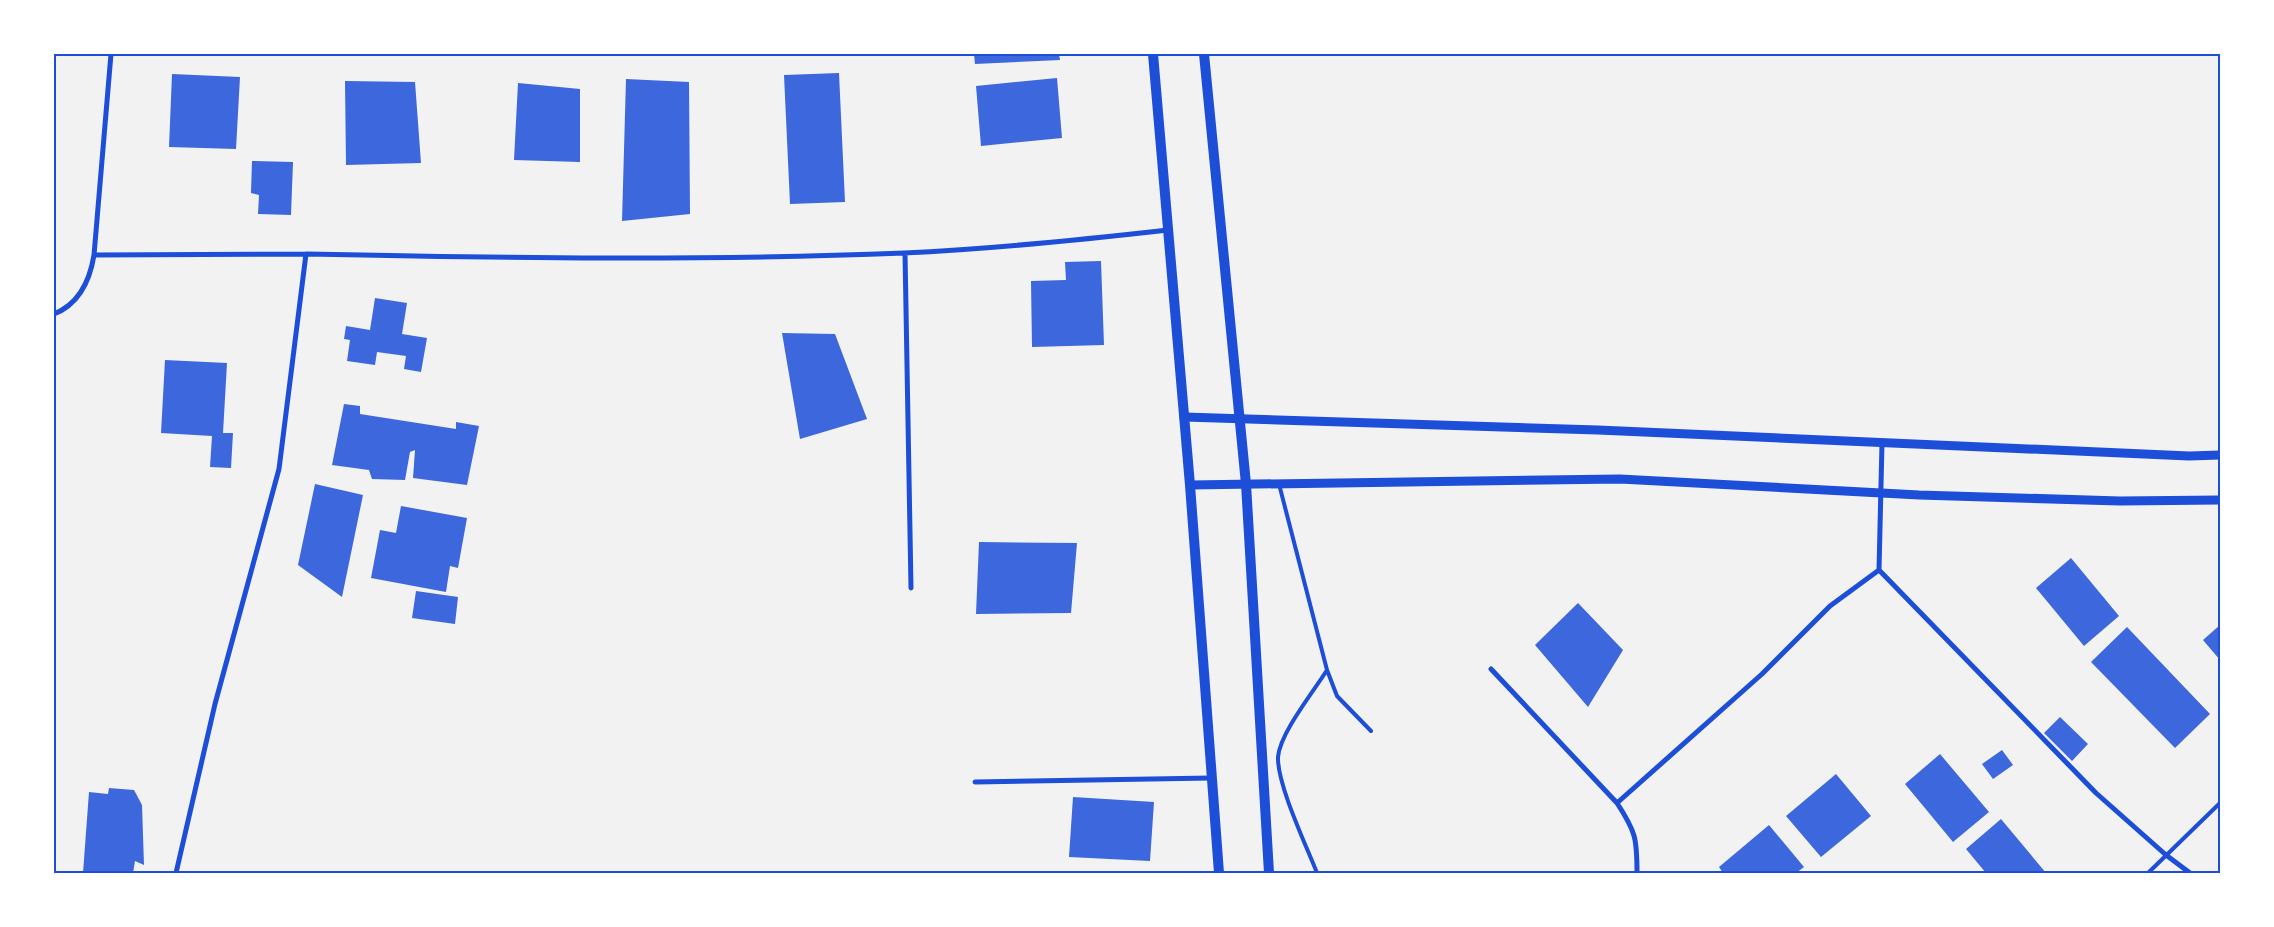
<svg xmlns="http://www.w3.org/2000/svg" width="2274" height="927" font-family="Roboto,sans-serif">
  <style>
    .building { fill: #3d67dc }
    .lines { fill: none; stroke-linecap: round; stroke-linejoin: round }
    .service { stroke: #1d4ed8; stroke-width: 4 }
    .minor { stroke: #1d4ed8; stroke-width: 5 }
    .tertiary { stroke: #1d4ed8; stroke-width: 9 }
    .secondary { stroke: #1d4ed8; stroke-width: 10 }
    .neatline { fill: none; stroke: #1d4ed8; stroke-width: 2 }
  </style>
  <rect width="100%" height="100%" fill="#f2f2f2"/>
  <path class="building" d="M974,54H1059L1060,60L975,64Z
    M839,73L845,202L790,204L784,75Z
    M172,74L240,77L236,149L169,147Z
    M1057,78L1062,138L981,146L976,86Z
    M626,79L689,82L690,214L622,221Z
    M345,81L415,82L421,163L346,165Z
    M518,83L580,89V162L514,160Z
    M252,161L293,162L291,215L258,214L259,195L251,193Z
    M1101,261L1104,345L1032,347L1031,281L1066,280L1065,262Z
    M375,298L407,303L402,334L427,338L421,372L404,369L406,356L377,352L375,365L347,361L350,340L344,339L346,326L370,330Z
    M782,333L835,334L867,419L800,439Z
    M165,360L227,363L223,433H233L231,468L210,467L212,436L161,433Z
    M344,404L360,406V414L456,429V422L479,426L467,485L413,478L415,450L410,452L405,480L372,479L369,470L332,465Z
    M315,484L363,495L342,597L298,565Z
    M401,506L467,518L458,568L450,566L446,592L371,578L380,530L396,533Z
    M979,542L1077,543L1071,613L976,614Z
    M2071,558L2119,616L2084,646L2036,588Z
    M416,591L458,597L455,624L412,618Z
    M1578,603L1623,650L1588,707L1535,645Z
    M2220,625V660L2203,640Z
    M2127,627L2210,714L2175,748L2091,662Z
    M2060,717L2088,744L2072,761L2044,733Z
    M2002,750L2013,765L1993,779L1982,764Z
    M1940,754L1989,812L1953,842L1905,784Z
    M1836,774L1871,816L1821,857L1786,816Z
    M109,788L134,790L142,805L144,865L135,861L133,873H83L89,792L108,794Z
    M1073,797L1154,802L1150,861L1069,857Z
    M2001,819L2046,873H1986L1966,849Z
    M1769,825L1804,867L1796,873H1723L1719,867Z"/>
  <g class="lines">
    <path class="service" d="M1279,484L1327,670L1337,696L1371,731
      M1317,873C1306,845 1277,784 1278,757C1280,733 1314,691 1327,670
      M2148,873L2220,803"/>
    <path class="minor" d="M111,54L94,255L306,254
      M905,253L911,588
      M54,314C79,304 90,280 94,255
      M1879,570L2096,793L2166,855L2190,873
      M1491,669L1617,803L1762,674L1830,606L1879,570L1882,443
      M975,782L1211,778
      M1617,803C1636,832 1637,839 1637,873
      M176,873L215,704L279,469L306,254C506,258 705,261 904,253C992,249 1080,240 1168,230"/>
    <path class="tertiary" d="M1184,417L1598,430L2189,456L2220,455
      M1190,485L1620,479L1919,495L2120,501L2220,500"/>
    <path class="secondary" d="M1153,54L1190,485L1219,873
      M1204,54L1246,484L1269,873"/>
  </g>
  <rect width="2274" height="927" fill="none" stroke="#ffffff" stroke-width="110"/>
  <rect x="55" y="55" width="2164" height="817" class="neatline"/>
</svg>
